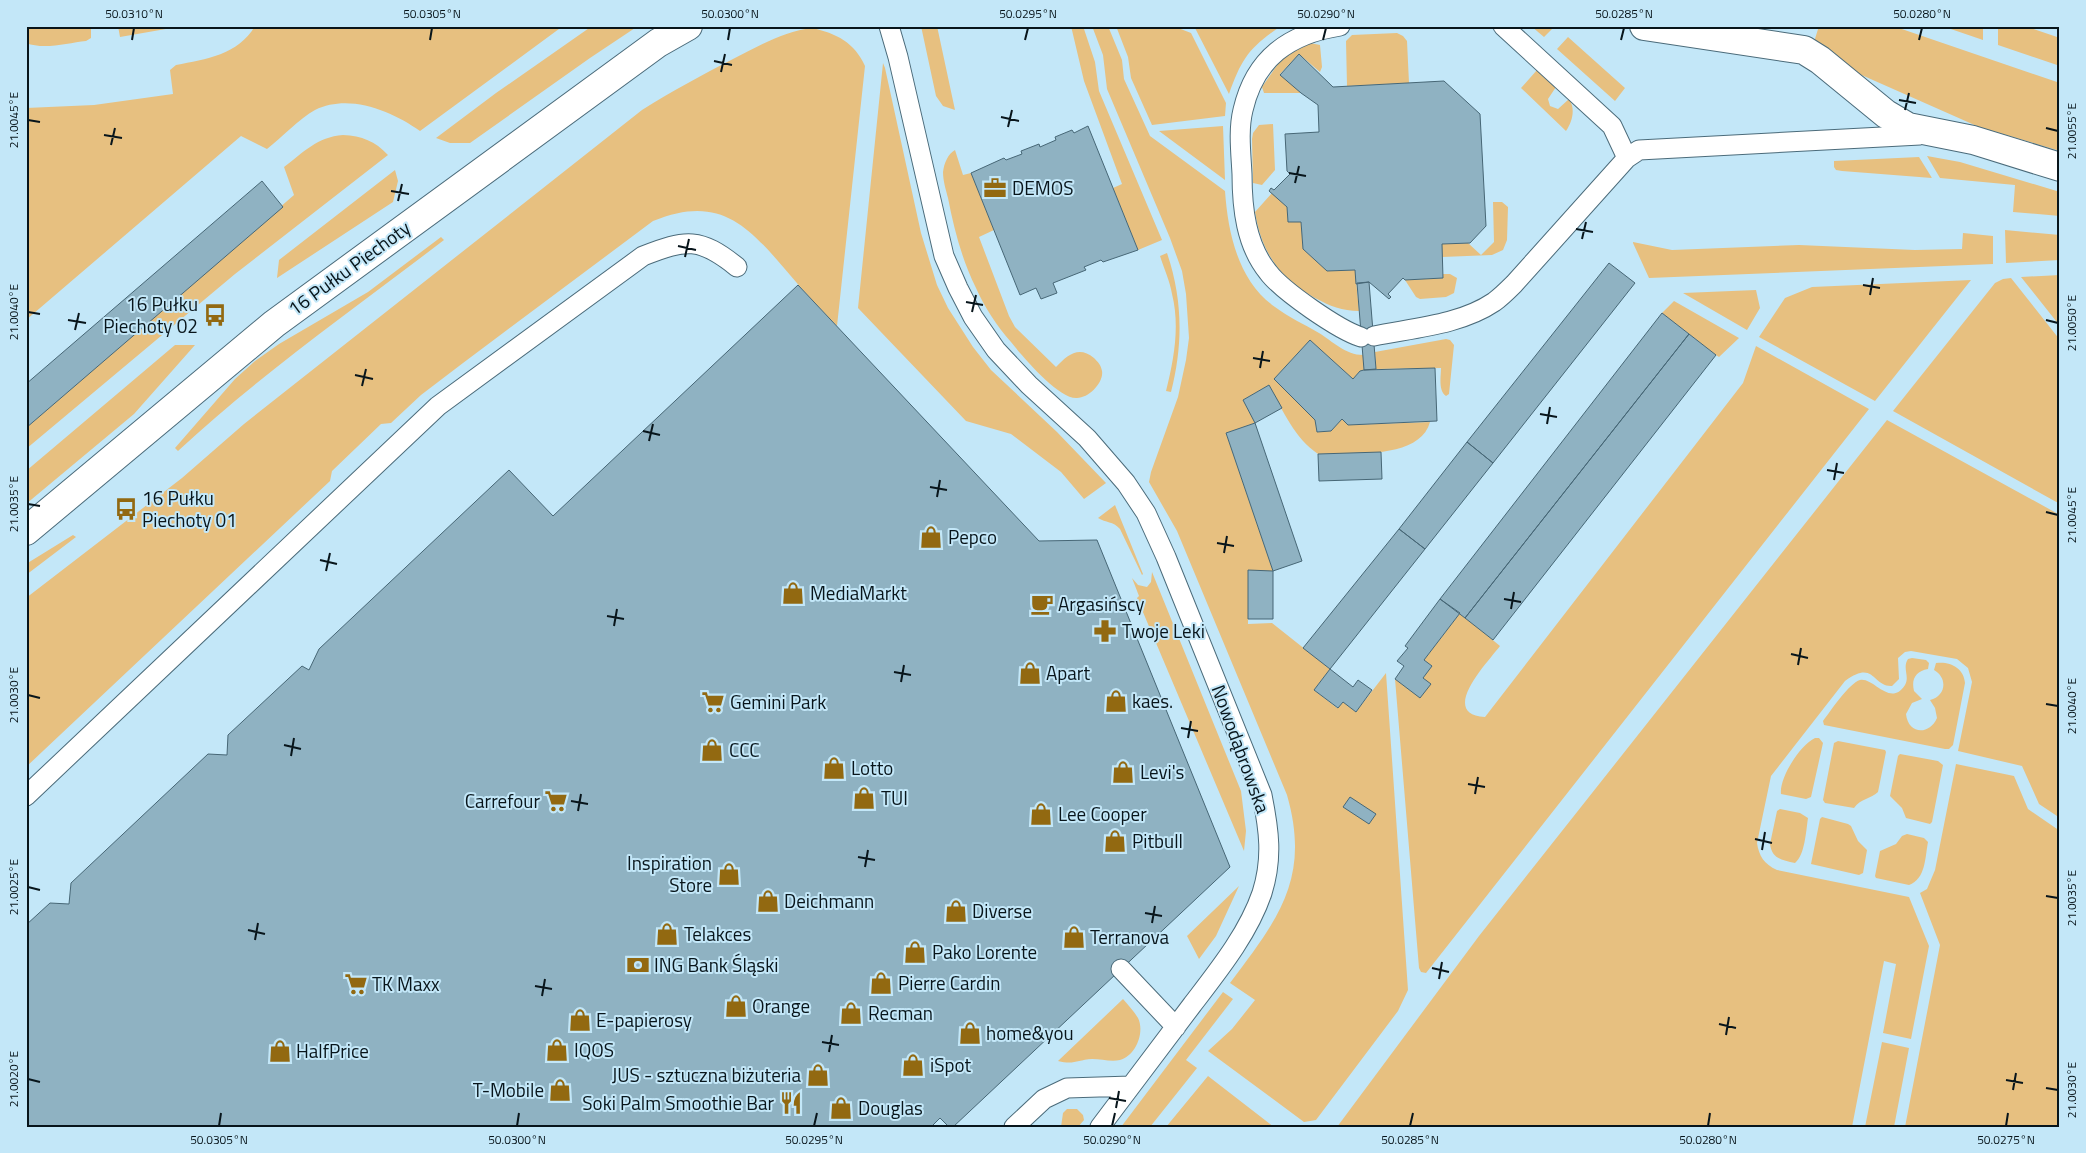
<svg xmlns="http://www.w3.org/2000/svg" width="2086" height="1153" font-family="'Titillium Web',sans-serif">
  <style>
    .green { fill: #e7c080 }
    .building { fill: #8fb2c2; stroke: #476776 }
    .lines { fill: none; stroke-linecap: round; stroke-linejoin: round }
    .service-casing { stroke: #4b6b7a; stroke-width: 21 }
    .minor-casing { stroke: #4b6b7a; stroke-width: 30 }
    .service { stroke: #fff; stroke-width: 19 }
    .minor { stroke: #fff; stroke-width: 28 }
    .ticks { fill: none; stroke: #08151b; stroke-width: 2 }
    .labels { text-anchor: middle; stroke-width: 4; stroke-linejoin: round; paint-order: stroke }
    .poi-label { font-size: 19px; fill: #08151b; stroke: #c3e7f8; text-anchor: start }
    .street-label { font-size: 19px; fill: #08151b; stroke: #c3e7f8 }
    .neatline { fill: none; stroke: #08151b; stroke-width: 2 }
    .ticks-label { font-size: 12px; text-anchor: middle; fill: #08151b }
  </style>
  <rect width="100%" height="100%" fill="#c3e7f8"/>
  <path class="green" d="M26,26H91V38L86,41C68,43 44,50 26,43Z
    M118,26H183L120,37Z
    M255,26H563L420,131C392,111 349,93 315,110C300,118 281,138 267,149L241,136L26,320V108L94,105L173,94L170,70L176,65C206,59 238,55 255,26Z
    M592,26H638L590,58L470,143H450L436,138L496,93Z
    M921,26H937L955,110L943,106L936,96Z
    M1071,26H1083L1095,62L1099,91L1162,240L1138,250L1113,188L1122,184L1084,81Z
    M1092,26H1108L1122,60L1124,79L1150,136L1225,191C1228,233 1238,281 1275,307C1288,317 1304,324 1319,333C1332,341 1346,355 1363,355L1364,370L1360,371L1353,379L1310,340L1274,379L1315,420L1317,432L1331,431L1342,419L1349,425L1430,422C1420,460 1349,453 1318,454C1294,438 1282,409 1269,385L1243,400L1255,423L1226,433L1273,571H1248V624L1272,623L1330,669L1314,690L1337,708L1343,702L1356,712L1386,673L1408,990L1398,1011L1316,1120L1304,1122L1208,1051L1232,1029L1255,1000L1230,983C1278,919 1311,879 1287,795L1177,531L1149,482L1151,472L1178,397L1186,360L1189,338L1186,294L1182,271L1170,238L1107,89L1103,55Z
    M1116,26H1173L1191,33L1226,103L1225,116L1152,125L1131,78L1128,57Z
    M1196,26H1281C1249,48 1242,58 1229,94L1195,28Z
    M1531,26H1555L1544,37Z
    M1819,26H1893L2060,83V151L1979,127L1857,73L1814,42Z
    M1942,26H1983V40Z
    M1998,26H2025L2060,38V66L1998,45Z
    M812,28C836,33 855,43 865,66L837,326C821,309 805,293 790,275C749,227 721,193 653,221L463,363L421,395L391,423L381,424L332,471L330,481L26,767V598L182,478L244,424L642,110C672,91 702,75 733,59C759,46 784,31 812,28Z
    M1397,33L1403,36L1407,41L1409,83L1347,86L1346,41L1352,35Z
    M1568,37L1625,88L1615,101L1557,49Z
    M1310,43L1320,45L1322,67L1320,72L1299,54L1280,74L1301,93H1264L1262,87L1282,58Z
    M883,63L885,68L921,233L937,285L948,308L973,347L991,370L1057,432L1106,483L1084,499L1061,472L1011,434L966,421L858,308Z
    M1537,70L1556,87L1548,99L1550,106L1558,109L1569,99C1576,109 1572,122 1566,131L1521,88Z
    M1273,124L1275,170L1262,185L1253,183L1252,139L1253,133L1259,125Z
    M1223,126L1225,180L1159,131Z
    M343,135C362,136 375,141 388,155L235,274L26,449V428L294,195L284,167C304,152 317,137 343,135Z
    M955,150L963,175L971,173L994,230L979,237L1009,316L1015,327L1056,367C1067,355 1079,345 1094,358C1098,362 1101,365 1102,371C1104,383 1088,399 1076,398C1058,398 1022,356 1011,342C997,326 985,308 976,288C962,260 954,229 948,198C946,190 943,181 943,172C944,163 948,154 955,150Z
    M1927,156L1960,162L2060,192V216L2013,212L2015,185L1940,178Z
    M1919,157L1932,178L1842,171L1836,170L1834,167V161Z
    M395,170L398,181L393,202L277,278L279,260Z
    M1272,193L1287,207L1288,222H1301L1303,249L1327,271L1355,270L1359,311C1342,311 1330,306 1315,298C1280,280 1261,251 1255,212Z
    M1493,202H1502L1508,207L1507,240L1503,250L1492,255L1442,257V244L1468,243L1481,255L1494,242Z
    M2005,230L2060,235V260L2006,263Z
    M1963,233L1993,236V264L1649,278L1633,243V242L1672,250L1799,245L1915,250L1962,249Z
    M441,237L444,240C354,309 261,374 178,451L175,448L235,379L255,361L279,344L368,292Z
    M1167,253C1183,300 1183,345 1171,392L1166,391C1174,359 1180,326 1172,294C1170,281 1164,269 1160,256Z
    M1443,274H1450L1457,278L1454,293L1446,297L1420,299L1416,297L1405,280L1443,278Z
    M2060,275V326L2021,277Z
    M2011,278L2060,340V504L1893,411L1995,283L2003,279Z
    M1971,280L1875,401L1759,337L1785,298L1812,287Z
    M1756,290L1760,308L1747,330L1683,293Z
    M1674,301L1739,338L1719,357L1716,355L1662,313Z
    M1446,339L1450,340L1454,345L1449,394L1446,396C1438,390 1441,377 1441,368L1376,369L1375,352Z
    M175,345H195L134,414L26,504V471Z
    M1756,346L1869,409L1426,973L1421,972L1419,968L1395,679L1420,697L1423,678L1432,666L1424,660L1460,613L1500,646C1487,663 1438,714 1485,717L1743,383Z
    M1887,420L2060,515V818L2039,804L2022,766L1958,751L1972,682L1968,668L1957,659L1911,651L1905,652L1898,658L1899,679L1892,686C1872,687 1875,659 1845,681L1771,776L1757,843C1759,856 1764,864 1777,870L1909,897L1929,946L1911,1039L1883,1033L1896,964L1884,961L1852,1127H1337L1479,936Z
    M1115,505L1143,574L1142,575L1120,529C1113,521 1106,523 1098,518Z
    M73,535L76,537L26,575V564Z
    M1152,572L1241,791L1246,831L1244,851L1137,598L1139,596L1132,578L1138,585L1147,587L1151,582Z
    M1912,658L1926,660L1929,663L1928,669C1916,671 1911,679 1914,691L1922,699L1912,703L1906,714C1908,734 1929,736 1937,718L1935,708L1930,700C1946,696 1948,678 1934,670L1936,663C1950,661 1964,668 1965,683L1953,745L1949,749H1945L1824,725L1823,721C1830,712 1849,683 1860,680C1874,677 1890,708 1905,685C1910,676 1902,668 1908,659Z
    M1815,738H1819L1823,743L1811,797L1806,799L1781,794C1779,778 1800,745 1815,738Z
    M1838,741L1885,750L1886,752L1878,792C1871,799 1861,798 1854,808L1825,803L1823,800L1834,743Z
    M1900,754L1938,761L1943,765L1932,822L1930,824L1906,818L1902,808L1890,796L1898,756Z
    M1956,764L2014,776L2028,809L2060,831V1127H1905L1940,945L1920,893L1927,889L1935,870Z
    M1780,809L1800,813L1808,818C1806,831 1805,855 1795,863C1782,860 1772,859 1770,844L1777,811Z
    M1822,817L1848,824L1851,826L1858,841L1867,850L1863,873L1859,875L1811,864L1820,819Z
    M1907,834L1924,838L1928,842C1925,857 1926,879 1909,885L1876,878L1875,876L1880,851L1896,844L1902,836Z
    M1239,886L1216,936L1199,959L1187,936Z
    M1223,992L1233,999L1186,1060L1197,1068L1150,1127H1121Z
    M1123,999C1128,1005 1134,1011 1138,1018C1145,1032 1136,1056 1120,1060C1111,1062 1101,1059 1092,1059C1077,1060 1074,1065 1058,1061Z
    M1882,1042L1909,1048L1894,1127H1865Z
    M1208,1076L1274,1127H1166Z
    M1067,1109H1077L1083,1115L1084,1120L1078,1127H1061L1063,1113Z"/>
  <path class="building" d="M1299,54L1333,87L1444,81L1480,114L1486,226L1470,243L1442,244L1443,278L1405,280L1403,278L1388,294L1391,297L1389,299L1369,282L1356,284L1355,270L1327,271L1303,249L1301,222H1288L1287,207L1269,191L1271,188L1274,190L1290,174L1287,171L1285,134L1319,132L1318,105L1301,93L1280,75Z
    M1088,126L1138,250L1103,262L1101,260L1084,267L1086,270L1053,283L1057,293L1041,299L1036,288L1020,295L971,173L1004,158L1006,160L1022,154L1021,151L1039,144L1040,147L1056,140L1055,137L1072,130L1074,133Z
    M262,181L283,207L26,428V384Z
    M1609,263L1635,283L1493,463L1467,442Z
    M1369,282L1376,369L1364,370L1357,283Z
    M798,285L1039,541L1097,540L1230,867L953,1127H949L940,1118L931,1127H26V925L50,903L69,904L71,883L208,754L227,755L228,735L302,666L309,670L319,649L509,470L553,516Z
    M1662,313L1689,334L1465,618L1440,599Z
    M1689,334L1716,355L1493,640L1465,618Z
    M1310,340L1353,379L1360,371L1364,370L1435,368L1437,421L1348,425L1342,419L1331,431L1317,432L1315,420L1274,379Z
    M1269,385L1282,408L1255,423L1243,400Z
    M1255,423L1302,561L1273,571L1226,433Z
    M1467,442L1493,463L1425,549L1399,529Z
    M1381,452L1382,479L1319,481L1318,454Z
    M1399,529L1425,549L1330,669L1303,648Z
    M1248,570L1273,571V619H1248Z
    M1440,599L1460,613L1424,660L1432,666L1423,678L1431,684L1420,698L1395,679L1404,666L1397,661L1408,648L1405,646Z
    M1330,669L1353,687L1358,680L1372,690L1356,712L1343,702L1338,708L1314,690Z
    M1350,797L1376,814L1369,824L1343,807Z"/>
  <g class="lines">
    <defs>
      <path id="service" d="M889,26L898,57L944,256L958,288L973,317L996,350L1029,385L1087,438L1126,483L1146,513L1166,557L1262,795C1269,830 1273,858 1262,893C1248,934 1218,971 1192,1005C1161,1046 1131,1086 1100,1127
        M1340,26C1289,34 1255,58 1243,110C1238,130 1241,154 1242,174C1242,208 1246,245 1268,272C1282,291 1339,330 1361,337
        M1503,26L1612,126L1627,158
        M1374,336C1413,328 1460,325 1494,302C1501,297 1508,290 1514,284L1627,158L1639,150L1920,135
        M26,796L438,406L643,256C686,239 700,237 737,267
        M1121,969L1176,1027
        M1014,1127L1044,1099L1067,1088L1131,1086"/>
      <path id="minor" d="M1644,26L1804,50L1820,60L1886,114L1908,127L1973,140L2060,167
        M26,531L274,324L658,43L688,26"/>
    </defs>
    <use href="#service" class="service-casing"/>
    <use href="#minor" class="minor-casing"/>
    <use href="#service" class="service"/>
    <use href="#minor" class="minor"/>
  </g>
  <path class="ticks" d="M132,40L134,28M430,40L432,28M728,40L730,28M1025,40L1028,28M1323,40L1326,28M1621,40L1624,28M1919,40L1922,28M714,61L732,65M721,72L725,54M1899,100L1916,103M1905,110L1909,93M1001,117L1019,121M28,120L40,122M1008,127L1012,110M2046,128L2058,131M104,135L122,138M111,145L115,128M1289,173L1306,176M1295,183L1299,166M391,191L409,194M398,201L402,184M1576,229L1593,232M1582,239L1586,222M678,246L696,250M685,257L689,239M1863,285L1880,288M1870,295L1873,278M966,302L983,305M28,312L40,314M972,312L976,295M68,320L86,323M2046,320L2058,323M75,330L79,313M1253,358L1270,361M1260,368L1263,351M355,375L373,379M362,386L366,369M1540,414L1557,417M1547,424L1550,407M643,431L660,435M649,441L653,424M1827,470L1844,473M1834,480L1837,463M930,487L947,490M937,497L940,480M28,504L40,506M2046,512L2058,515M1217,543L1234,546M1224,553L1227,536M320,560L337,564M326,571L330,553M1504,599L1521,602M1511,609L1514,592M607,616L624,619M614,626L617,609M1791,654L1808,658M1798,665L1801,648M894,672L911,675M901,682L904,665M28,695L40,698M2046,704L2058,706M1181,728L1198,731M1188,738L1191,721M284,745L301,749M291,756L294,738M1468,784L1485,787M1475,794L1478,777M571,801L588,804M578,811L581,794M1755,839L1772,843M1762,850L1765,832M858,857L875,860M865,867L868,850M28,887L40,890M2046,896L2058,898M1145,913L1162,916M1152,923L1155,906M248,930L265,934M255,940L258,923M1432,968L1449,972M1439,979L1442,962M535,986L552,989M542,996L545,979M1719,1024L1736,1028M1726,1035L1729,1017M822,1042L839,1045M829,1052L832,1035M28,1079L40,1082M2006,1080L2023,1083M2046,1088L2058,1090M2013,1090L2016,1073M1109,1098L1126,1101M1116,1108L1119,1091M219,1126L221,1113M517,1126L519,1113M814,1126L817,1113M1112,1126L1115,1113M1410,1126L1413,1113M1708,1126L1710,1113M2006,1126L2008,1113"/>
  <defs>
    <symbol id="office-bare" viewBox="-9 -9 18 18"><path d="M-6-3h4V-5.5h4V-3h4V5H-6ZM-1-4.5V-3h2v-1.5ZM-6 0V1H6V0Z" fill="#926911" stroke="#c3e7f8" stroke-width="2.5" paint-order="stroke"/></symbol>
    <symbol id="bus-bare" viewBox="-9 -9 18 18"><path d="M-5-6H5V4H4V6H2V4H-2V6H-4V4H-5ZM-3.5-4V0h7V-4ZM-3.5 1.2v1.5H-2V1.2ZM2 1.2v1.5H3.5V1.2Z" fill="#926911" stroke="#c3e7f8" stroke-width="2.5" paint-order="stroke"/></symbol>
    <symbol id="shop-bare" viewBox="-9 -9 18 18"><path d="M-5-2.5h2.3a2.7 3.5 0 0 1 5.4 0H5L5.5 6h-11ZM-1.5-2.5h3a1.5 2.3 0 0 0-3 0Z" fill="#926911" stroke="#c3e7f8" stroke-width="2.5" paint-order="stroke"/></symbol>
    <symbol id="cafe-bare" viewBox="-9 -9 18 18"><path d="M-5.5-4.5H6V0H3Q3 3.5 0 3.5H-2.5Q-5.5 3.5-5.5 0ZM3-3.2v2h1.7v-2ZM-6 4.5H4V6H-6Z" fill="#926911" stroke="#c3e7f8" stroke-width="2.5" paint-order="stroke"/></symbol>
    <symbol id="pharmacy-bare" viewBox="-9 -9 18 18"><path d="M-2-6h4v4h4v4h-4v4h-4v-4h-4v-4h4Z" fill="#926911" stroke="#c3e7f8" stroke-width="2.5" paint-order="stroke"/></symbol>
    <symbol id="supermarket-bare" viewBox="-9 -9 18 18"><path d="M-6-5.5h2.5l.6 2H6L4.5 2H-2.5L-4.4-4H-6ZM-1.5 3.2a1.3 1.3 0 1 0 .1 0ZM3 3.2a1.3 1.3 0 1 0 .1 0Z" fill="#926911" stroke="#c3e7f8" stroke-width="2.5" paint-order="stroke"/></symbol>
    <symbol id="bank-bare" viewBox="-9 -9 18 18"><path d="M-6-4H6V4H-6ZM0-2.3a2.3 2.3 0 1 0 0 4.6a2.3 2.3 0 1 0 0-4.6Z" fill="#926911" stroke="#c3e7f8" stroke-width="2.5" paint-order="stroke"/></symbol>
    <symbol id="restaurant-bare" viewBox="-9 -9 18 18"><path d="M-5-6h1v4h1v-4h1v4h1v-4h1v5L-1.5 .5V6h-2V.5L-5-1ZM5-6V6H3V1.5H1.5Q1.5-4 5-6Z" fill="#926911" stroke="#c3e7f8" stroke-width="2.5" paint-order="stroke"/></symbol>
  </defs>
  <g fill-rule="evenodd">
    <use href="#office-bare" x="979" y="172" width="32" height="32"/>
    <use href="#bus-bare" x="199" y="299" width="32" height="32"/>
    <use href="#bus-bare" x="110" y="493" width="32" height="32"/>
    <use href="#shop-bare" x="915" y="521" width="32" height="32"/>
    <use href="#shop-bare" x="777" y="577" width="32" height="32"/>
    <use href="#cafe-bare" x="1026" y="588" width="32" height="32"/>
    <use href="#pharmacy-bare" x="1089" y="615" width="32" height="32"/>
    <use href="#shop-bare" x="1014" y="657" width="32" height="32"/>
    <use href="#shop-bare" x="1100" y="685" width="32" height="32"/>
    <use href="#supermarket-bare" x="697" y="686" width="32" height="32"/>
    <use href="#shop-bare" x="696" y="734" width="32" height="32"/>
    <use href="#shop-bare" x="818" y="752" width="32" height="32"/>
    <use href="#shop-bare" x="1107" y="756" width="32" height="32"/>
    <use href="#shop-bare" x="848" y="782" width="32" height="32"/>
    <use href="#supermarket-bare" x="540" y="785" width="32" height="32"/>
    <use href="#shop-bare" x="1025" y="798" width="32" height="32"/>
    <use href="#shop-bare" x="1099" y="825" width="32" height="32"/>
    <use href="#shop-bare" x="713" y="858" width="32" height="32"/>
    <use href="#shop-bare" x="752" y="885" width="32" height="32"/>
    <use href="#shop-bare" x="940" y="895" width="32" height="32"/>
    <use href="#shop-bare" x="651" y="918" width="32" height="32"/>
    <use href="#shop-bare" x="1058" y="921" width="32" height="32"/>
    <use href="#shop-bare" x="899" y="936" width="32" height="32"/>
    <use href="#bank-bare" x="622" y="949" width="32" height="32"/>
    <use href="#shop-bare" x="865" y="967" width="32" height="32"/>
    <use href="#supermarket-bare" x="340" y="968" width="32" height="32"/>
    <use href="#shop-bare" x="720" y="990" width="32" height="32"/>
    <use href="#shop-bare" x="835" y="997" width="32" height="32"/>
    <use href="#shop-bare" x="564" y="1004" width="32" height="32"/>
    <use href="#shop-bare" x="954" y="1017" width="32" height="32"/>
    <use href="#shop-bare" x="541" y="1034" width="32" height="32"/>
    <use href="#shop-bare" x="264" y="1035" width="32" height="32"/>
    <use href="#shop-bare" x="897" y="1049" width="32" height="32"/>
    <use href="#shop-bare" x="802" y="1059" width="32" height="32"/>
    <use href="#shop-bare" x="544" y="1074" width="32" height="32"/>
    <use href="#restaurant-bare" x="775" y="1087" width="32" height="32"/>
    <use href="#shop-bare" x="825" y="1092" width="32" height="32"/>
  </g>
  <g class="labels">
    <g class="poi-label">
      <text x="1012" y="195">DEMOS</text>
      <text x="198" y="311" text-anchor="end">16 Pułku<tspan x="198" dy="22">Piechoty 02</tspan></text>
      <text x="142" y="505">16 Pułku<tspan x="142" dy="22">Piechoty 01</tspan></text>
      <text x="948" y="544">Pepco</text>
      <text x="810" y="600">MediaMarkt</text>
      <text x="1058" y="611">Argasińscy</text>
      <text x="1122" y="638">Twoje Leki</text>
      <text x="1046" y="680">Apart</text>
      <text x="1132" y="708">kaes.</text>
      <text x="730" y="709">Gemini Park</text>
      <text x="729" y="757">CCC</text>
      <text x="851" y="775">Lotto</text>
      <text x="1140" y="779">Levi's</text>
      <text x="881" y="805">TUI</text>
      <text x="540" y="808" text-anchor="end">Carrefour</text>
      <text x="1058" y="821">Lee Cooper</text>
      <text x="1132" y="848">Pitbull</text>
      <text x="712" y="870" text-anchor="end">Inspiration<tspan x="712" dy="22">Store</tspan></text>
      <text x="784" y="908">Deichmann</text>
      <text x="972" y="918">Diverse</text>
      <text x="684" y="941">Telakces</text>
      <text x="1090" y="944">Terranova</text>
      <text x="932" y="959">Pako Lorente</text>
      <text x="654" y="972">ING Bank Śląski</text>
      <text x="898" y="990">Pierre Cardin</text>
      <text x="372" y="991">TK Maxx</text>
      <text x="752" y="1013">Orange</text>
      <text x="868" y="1020">Recman</text>
      <text x="596" y="1027">E-papierosy</text>
      <text x="986" y="1040">home&amp;you</text>
      <text x="574" y="1057">IQOS</text>
      <text x="296" y="1058">HalfPrice</text>
      <text x="930" y="1072">iSpot</text>
      <text x="801" y="1082" text-anchor="end">JUS - sztuczna biżuteria</text>
      <text x="544" y="1097" text-anchor="end">T-Mobile</text>
      <text x="774" y="1110" text-anchor="end">Soki Palm Smoothie Bar</text>
      <text x="858" y="1115">Douglas</text>
    </g>
    <g class="street-label">
      <text transform="translate(349 268) rotate(-36)" y="7">16 Pułku Piechoty</text>
      <text transform="translate(1241 749) rotate(70)" y="7">Nowodąbrowska</text>
    </g>
  </g>
  <rect width="2086" height="1153" fill="none" stroke="#c3e7f8" stroke-width="55"/>
  <rect x="28" y="28" width="2030" height="1098" class="neatline"/>
  <g class="ticks-label">
    <text x="134" y="18">50.0310°N</text>
    <text x="432" y="18">50.0305°N</text>
    <text x="730" y="18">50.0300°N</text>
    <text x="1028" y="18">50.0295°N</text>
    <text x="1326" y="18">50.0290°N</text>
    <text x="1624" y="18">50.0285°N</text>
    <text x="1922" y="18">50.0280°N</text>
    <text transform="translate(14 120) rotate(-90)" y="4">21.0045°E</text>
    <text transform="translate(2072 131) rotate(-90)" y="4">21.0055°E</text>
    <text transform="translate(14 312) rotate(-90)" y="4">21.0040°E</text>
    <text transform="translate(2072 323) rotate(-90)" y="4">21.0050°E</text>
    <text transform="translate(14 504) rotate(-90)" y="4">21.0035°E</text>
    <text transform="translate(2072 515) rotate(-90)" y="4">21.0045°E</text>
    <text transform="translate(14 695) rotate(-90)" y="4">21.0030°E</text>
    <text transform="translate(2072 706) rotate(-90)" y="4">21.0040°E</text>
    <text transform="translate(14 887) rotate(-90)" y="4">21.0025°E</text>
    <text transform="translate(2072 898) rotate(-90)" y="4">21.0035°E</text>
    <text transform="translate(14 1079) rotate(-90)" y="4">21.0020°E</text>
    <text transform="translate(2072 1090) rotate(-90)" y="4">21.0030°E</text>
    <text x="219" y="1144">50.0305°N</text>
    <text x="517" y="1144">50.0300°N</text>
    <text x="814" y="1144">50.0295°N</text>
    <text x="1112" y="1144">50.0290°N</text>
    <text x="1410" y="1144">50.0285°N</text>
    <text x="1708" y="1144">50.0280°N</text>
    <text x="2006" y="1144">50.0275°N</text>
  </g>
</svg>
